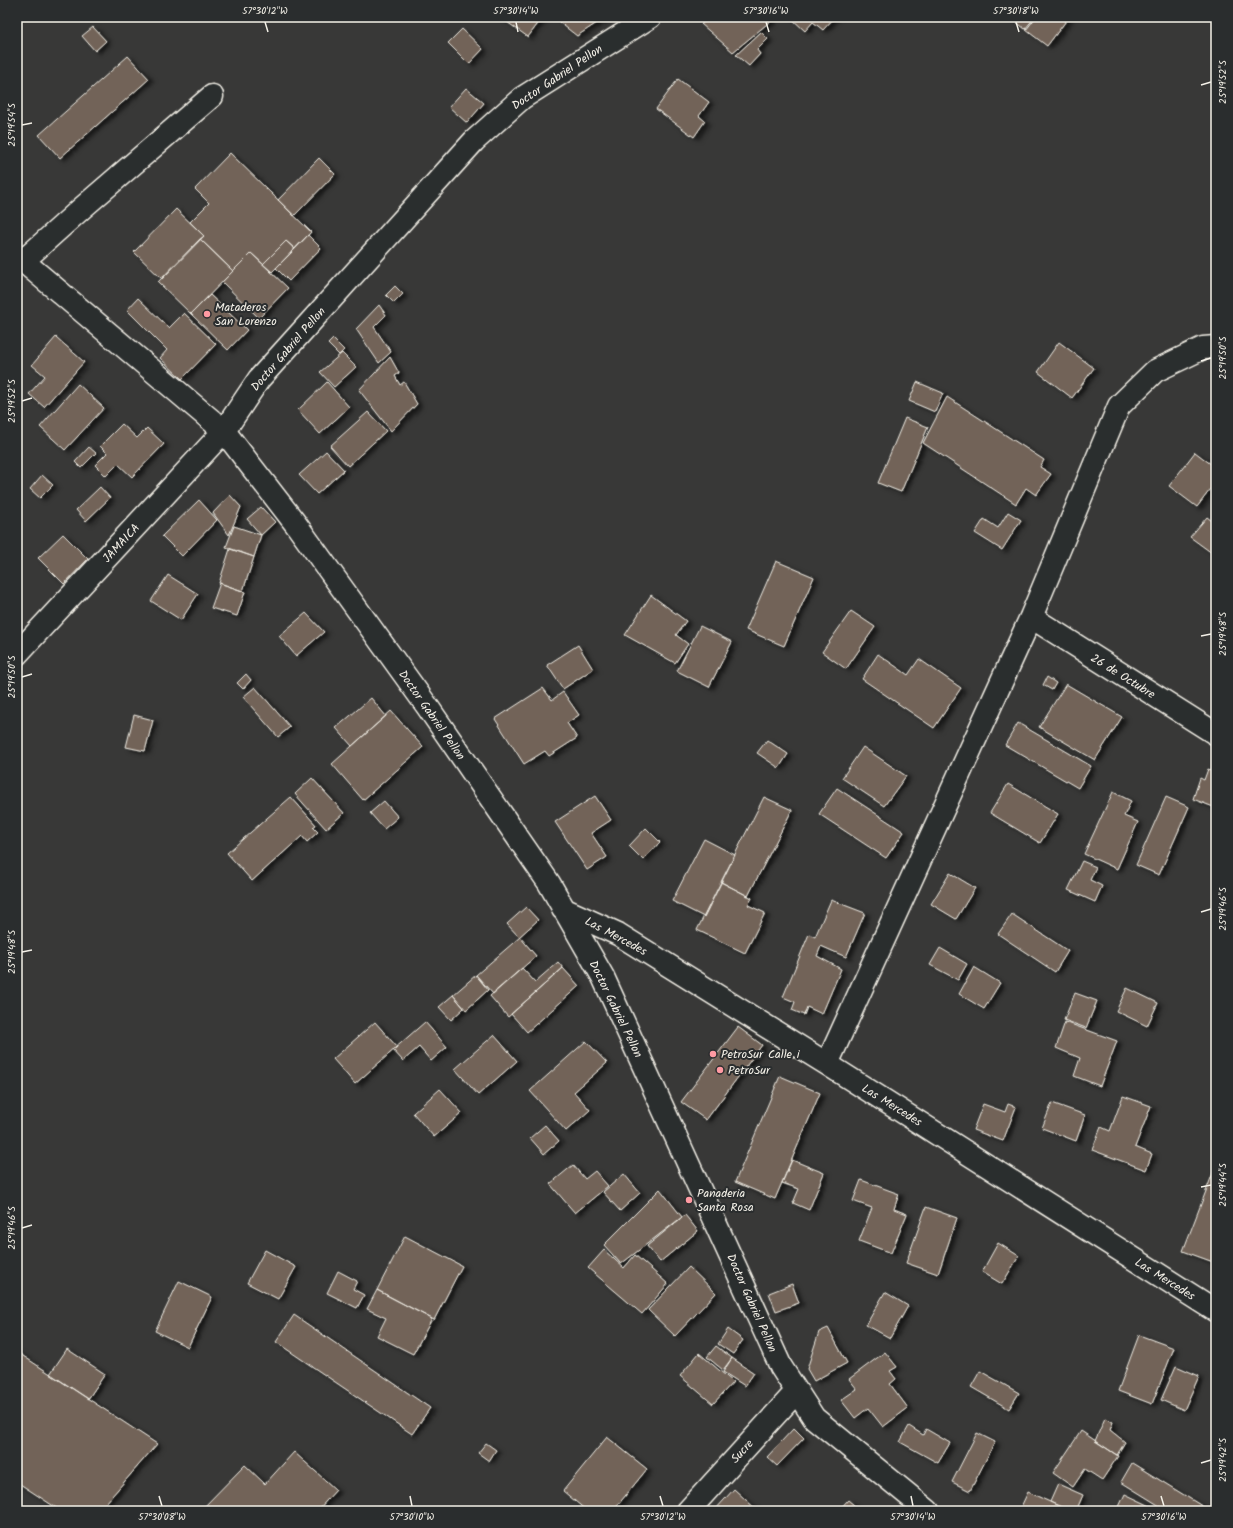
<svg xmlns="http://www.w3.org/2000/svg" width="1233" height="1528" font-family="Kalam,sans-serif">
  <style>
    .building { fill: #726359; stroke: #f4f1e8; filter: url(#shadow) }
    .lines { fill: none; stroke-linecap: round; stroke-linejoin: round }
    .minor-casing { stroke: #f4f1e8; stroke-width: 25 }
    .minor { stroke: #2a2d2e; stroke-width: 22 }
    .ticks { fill: none; stroke: #f4f1e8; stroke-width: 1.5 }
    .poi-dot { fill: #ff9aa2; stroke: #2a2d2e; stroke-width: 1.5 }
    .labels { text-anchor: middle; stroke-width: 4; stroke-linejoin: round; paint-order: stroke }
    .street-label { font-size: 12px; fill: #f4f1e8; stroke: #2a2d2e }
    .poi-label { font-size: 12px; fill: #f4f1e8; stroke: #2a2d2e; text-anchor: start }
    .neatline { fill: none; stroke: #f4f1e8; stroke-width: 1.5 }
    .ticks-label { font-size: 10px; text-anchor: middle; fill: #f4f1e8 }
  </style>
  <defs>
    <filter id="shadow"><feDropShadow dx="4.5" dy="2.5" stdDeviation="2" flood-color="#0009"/></filter>
  </defs>
  <rect width="100%" height="100%" fill="#383837"/>
  <filter id="ink" filterUnits="userSpaceOnUse"><feTurbulence type="fractalNoise" baseFrequency=".025" numOctaves="2"/><feDisplacementMap in="SourceGraphic" scale="8" xChannelSelector="R" yChannelSelector="G"/><feConvolveMatrix kernelMatrix="1 2 1 2 8 2 1 2 1" color-interpolation-filters="sRGB"/></filter>
  <g filter="url(#ink)">
    <path class="building" d="M500,17H543L528,37Z
      M567,17H606L577,36L559,22Z
      M713,17H769L772,20L733,52L701,24Z
      M790,17H835L823,30L813,22L805,31Z
      M1010,17H1035L1025,29Z
      M1036,17H1069L1047,46L1026,30Z
      M93,27L106,41L95,51L82,36Z
      M462,29L483,49L469,64L448,43Z
      M761,32L768,39L757,50L760,54L749,66L736,55Z
      M128,56L149,79L60,158L39,135Z
      M678,79L709,102L699,116L705,121L694,137L656,109Z
      M466,88L484,103L467,123L449,107Z
      M230,153L311,232L295,249L286,241L263,264L251,253L233,271L200,239L204,236L190,222L209,203L195,189Z
      M319,158L335,174L294,216L278,200Z
      M176,209L204,236L162,279L134,252Z
      M308,235L321,248L289,281L276,268Z
      M200,239L233,271L191,314L158,282Z
      M286,241L295,249L272,272L263,264Z
      M251,253L288,288L259,318L222,282Z
      M395,286L403,294L394,303L386,295Z
      M210,295L247,330L228,350L191,314Z
      M138,298L169,328L184,313L216,344L182,379L160,358L167,350L127,310Z
      M379,305L386,315L374,327L391,352L379,363L356,329Z
      M56,337L84,362L44,407L29,394L45,376L32,365Z
      M333,339L344,350L339,355L328,344Z
      M1059,342L1094,368L1072,398L1038,372Z
      M342,353L356,367L334,387L320,372Z
      M390,357L399,373L395,376L400,385L404,382L417,404L391,431L359,390Z
      M327,382L349,407L320,434L298,410Z
      M917,382L943,393L935,412L909,401Z
      M78,384L104,408L65,450L40,427Z
      M947,397L1044,460L1040,467L1051,474L1036,495L1026,488L1016,504L923,443Z
      M368,412L386,431L348,466L330,446Z
      M905,418L928,427L901,492L878,483Z
      M122,424L137,438L147,428L164,444L132,477L118,464L106,476L95,465L107,453L100,446Z
      M89,447L96,453L81,468L75,462Z
      M326,451L344,470L317,494L299,475Z
      M1195,452L1216,468V482L1197,507L1169,486Z
      M42,475L53,485L40,498L30,489Z
      M100,487L110,498L86,521L76,510Z
      M230,495L241,507L229,535L213,513Z
      M199,500L217,520L182,556L162,536Z
      M261,507L275,522L261,535L247,519Z
      M1008,512L1021,520L1002,550L975,533L984,519L998,528Z
      M1207,517L1216,524V556L1190,537Z
      M234,526L261,535L254,557L226,547Z
      M63,534L88,559L64,584L38,558Z
      M230,549L254,557L243,591L219,583Z
      M776,561L814,577L784,646L746,630Z
      M168,575L198,594L181,620L151,601Z
      M220,583L245,592L237,616L211,608Z
      M651,595L686,621L676,635L688,644L675,663L625,635Z
      M851,611L875,627L846,669L822,652Z
      M306,613L324,632L296,656L279,636Z
      M700,626L732,642L709,687L677,671Z
      M578,645L593,669L563,689L547,665Z
      M878,654L908,675L919,659L961,688L934,728L862,679Z
      M246,674L251,680L243,689L237,683Z
      M1047,677L1056,683L1052,690L1043,685Z
      M1066,684L1122,717L1095,760L1039,727Z
      M255,687L290,727L278,737L243,697Z
      M543,688L552,700L563,692L579,715L567,723L577,738L549,756L545,751L524,764L495,719Z
      M371,698L386,716L352,746L336,728Z
      M391,711L423,747L363,800L332,764Z
      M134,715L153,720L145,751L126,747Z
      M1018,723L1091,766L1078,788L1005,745Z
      M767,740L788,754L779,768L757,753Z
      M863,747L906,776L884,806L842,778Z
      M1208,769L1216,772V808L1193,799L1200,778L1204,780Z
      M312,778L344,813L326,829L295,794Z
      M1008,784L1058,814L1040,843L990,813Z
      M837,788L904,832L886,858L819,814Z
      M1113,792L1131,801L1124,816L1138,822L1117,869L1084,854Z
      M595,796L611,820L591,833L607,857L587,870L555,822Z
      M291,797L316,825L313,827L318,832L307,842L302,836L252,881L227,853Z
      M764,797L792,810L748,896L721,882Z
      M1166,797L1189,807L1159,875L1136,865Z
      M384,801L398,817L384,829L370,813Z
      M646,828L660,842L643,860L629,846Z
      M1216,833V844L1211,842Z
      M704,839L735,855L704,917L672,901Z
      M1082,861L1096,867L1090,880L1102,886L1095,902L1068,890Z
      M950,873L975,888L956,919L931,904Z
      M721,882L752,898L748,905L765,913L745,953L697,930Z
      M831,900L865,913L846,957L821,946L817,956L841,969L822,1014L807,1007L804,1015L792,1010L795,1002L783,997L809,934L815,937Z
      M526,907L538,920L519,937L507,924Z
      M1012,914L1068,951L1055,972L998,934Z
      M520,937L536,956L493,994L476,975Z
      M940,948L967,964L958,980L930,965Z
      M558,962L563,968L508,1017L490,996L522,968L535,982Z
      M974,967L1000,983L984,1009L959,994Z
      M563,968L579,986L527,1032L511,1014Z
      M476,975L488,990L466,1010L453,995Z
      M1127,988L1158,1003L1147,1026L1116,1011Z
      M1075,993L1097,1001L1086,1028L1064,1020Z
      M453,995L464,1008L451,1020L439,1007Z
      M375,1022L397,1047L355,1084L333,1059Z
      M425,1022L447,1047L431,1061L419,1047L403,1061L393,1050Z
      M1065,1022L1117,1041L1100,1086L1074,1076L1080,1058L1056,1048Z
      M738,1027L762,1045L706,1120L681,1102Z
      M494,1035L517,1061L478,1095L455,1069Z
      M586,1041L607,1063L574,1092L590,1110L566,1131L530,1091Z
      M780,1076L820,1093L775,1199L735,1182Z
      M440,1089L462,1113L434,1137L413,1113Z
      M1123,1096L1151,1106L1135,1147L1152,1154L1146,1170L1092,1150L1101,1127L1110,1131Z
      M1052,1103L1085,1115L1076,1141L1042,1128Z
      M983,1104L1005,1112L1008,1104L1016,1107L1003,1141L973,1130Z
      M545,1125L559,1141L544,1154L530,1138Z
      M792,1160L824,1173L809,1210L793,1203L799,1189L782,1183Z
      M573,1165L585,1179L595,1171L608,1186L575,1213L550,1184Z
      M1216,1165V1263L1183,1251Z
      M624,1174L640,1193L620,1211L603,1192Z
      M861,1180L899,1194L894,1209L907,1214L891,1253L859,1241L872,1208L853,1201Z
      M660,1189L682,1217L621,1264L604,1245Z
      M926,1207L957,1218L938,1274L906,1263Z
      M685,1215L698,1231L660,1262L647,1246Z
      M405,1236L462,1266L434,1320L377,1290Z
      M998,1243L1019,1256L1002,1284L982,1272Z
      M265,1250L296,1267L278,1299L247,1283Z
      M604,1250L624,1268L635,1255L668,1284L642,1314L588,1268Z
      M689,1267L716,1293L675,1336L648,1310Z
      M338,1271L357,1281L353,1289L364,1295L357,1308L327,1293Z
      M179,1281L212,1297L188,1347L155,1331Z
      M792,1284L799,1303L776,1311L769,1293Z
      M377,1290L432,1319L413,1354L377,1336L386,1318L367,1309Z
      M885,1292L908,1306L890,1338L866,1325Z
      M294,1315L430,1408L412,1434L276,1342Z
      M828,1328L847,1363L814,1381L807,1369L819,1332Z
      M728,1329L743,1340L733,1354L718,1344Z
      M1139,1335L1174,1348L1152,1404L1118,1391Z
      M716,1346L732,1358L723,1370L707,1357Z
      M67,1349L105,1374L88,1399L50,1374Z
      M17,1352L157,1444L99,1511H61L17,1482Z
      M885,1352L897,1367L890,1371L896,1379L890,1384L908,1408L883,1427L868,1408L855,1418L841,1400L857,1389L849,1379Z
      M699,1353L733,1382L713,1404L680,1376Z
      M732,1358L754,1373L745,1386L723,1372Z
      M1176,1366L1199,1376L1184,1410L1161,1400Z
      M980,1371L1019,1393L1009,1409L971,1387Z
      M1105,1418L1113,1422L1110,1430L1125,1442L1117,1455L1095,1441Z
      M909,1426L923,1435L926,1429L950,1443L938,1463L900,1442Z
      M794,1428L804,1438L777,1466L767,1457Z
      M1081,1431L1118,1456L1102,1480L1085,1469L1073,1487L1053,1473Z
      M977,1433L995,1442L970,1491L952,1482Z
      M607,1437L647,1469L613,1511H587L563,1491Z
      M486,1443L496,1450L489,1461L478,1453Z
      M294,1452L336,1490L317,1511H200L245,1465L265,1484Z
      M1132,1463L1210,1511H1168L1121,1482Z
      M1058,1484L1083,1495L1076,1511H1070L1050,1502Z
      M734,1489L758,1511L715,1510Z
      M1028,1492L1050,1502L1070,1511H1019Z
      M1125,1494L1161,1511H1117Z
      M848,1500L861,1511H838Z"/>
    <g class="lines">
      <defs>
        <path id="minor" d="M17,256L224,431L295,523L427,706L549,883L603,977L781,1367L814,1418L928,1511
          M23,261L81,209L212,96
          M1031,617L1216,734
          M17,654L224,431L259,379L474,141L522,98L650,17
          M563,909L618,934L827,1064L1216,1311
          M827,1064L1031,617L1119,406L1155,371L1203,348L1216,347
          M688,1511L796,1392"/>
      </defs>
      <use href="#minor" class="minor-casing"/>
      <use href="#minor" class="minor"/>
    </g>
  </g>
  <path class="ticks" d="M265,22L268,32M516,22L518,32M766,22L769,32M1016,22L1019,32M1201,85L1211,82M22,125L32,123M1201,361L1211,358M22,401L32,398M1201,636L1211,634M22,677L32,674M1201,912L1211,909M22,952L32,950M1201,1187L1211,1185M22,1228L32,1225M1201,1463L1211,1460M159,1496L162,1506M410,1496L412,1506M660,1496L663,1506M911,1496L913,1506M1161,1496L1164,1506"/>
  <g class="poi-dot">
    <circle cx="207" cy="314" r="4"/>
    <circle cx="713" cy="1054" r="4"/>
    <circle cx="720" cy="1070" r="4"/>
    <circle cx="689" cy="1200" r="4"/>
  </g>
  <g class="labels">
    <g class="street-label">
      <text transform="translate(557 77) rotate(-34)" y="4">Doctor Gabriel Pellon</text>
      <text transform="translate(288 349) rotate(-49)" y="4">Doctor Gabriel Pellon</text>
      <text transform="translate(121 543) rotate(-47)" y="4">JAMAICA</text>
      <text transform="translate(1123 676) rotate(32)" y="4">26 de Octubre</text>
      <text transform="translate(432 715) rotate(55)" y="4">Doctor Gabriel Pellon</text>
      <text transform="translate(616 936) rotate(28)" y="4">Las Mercedes</text>
      <text transform="translate(616 1009) rotate(64)" y="4">Doctor Gabriel Pellon</text>
      <text transform="translate(892 1105) rotate(32)" y="4">Las Mercedes</text>
      <text transform="translate(1165 1279) rotate(32)" y="4">Las Mercedes</text>
      <text transform="translate(752 1303) rotate(66)" y="4">Doctor Gabriel Pellon</text>
      <text transform="translate(742 1451) rotate(-48)" y="4">Sucre</text>
    </g>
    <g class="poi-label">
      <text x="215" y="311">Mataderos<tspan x="215" dy="14">San Lorenzo</tspan></text>
      <text x="721" y="1058">PetroSur Calle i</text>
      <text x="728" y="1074">PetroSur</text>
      <text x="697" y="1197">Panaderia<tspan x="697" dy="14">Santa Rosa</tspan></text>
    </g>
  </g>
  <rect width="1233" height="1528" fill="none" stroke="#2a2d2e" stroke-width="44"/>
  <rect x="22" y="22" width="1189" height="1484" class="neatline"/>
  <g class="ticks-label">
    <text x="265" y="14">57°30'12"W</text>
    <text x="516" y="14">57°30'14"W</text>
    <text x="766" y="14">57°30'16"W</text>
    <text x="1016" y="14">57°30'18"W</text>
    <text transform="translate(1222 82) rotate(-90)" y="4">25°19'52"S</text>
    <text transform="translate(11 125) rotate(-90)" y="4">25°19'54"S</text>
    <text transform="translate(1222 358) rotate(-90)" y="4">25°19'50"S</text>
    <text transform="translate(11 401) rotate(-90)" y="4">25°19'52"S</text>
    <text transform="translate(1222 634) rotate(-90)" y="4">25°19'48"S</text>
    <text transform="translate(11 677) rotate(-90)" y="4">25°19'50"S</text>
    <text transform="translate(1222 909) rotate(-90)" y="4">25°19'46"S</text>
    <text transform="translate(11 952) rotate(-90)" y="4">25°19'48"S</text>
    <text transform="translate(1222 1185) rotate(-90)" y="4">25°19'44"S</text>
    <text transform="translate(11 1228) rotate(-90)" y="4">25°19'46"S</text>
    <text transform="translate(1222 1460) rotate(-90)" y="4">25°19'42"S</text>
    <text x="162" y="1520">57°30'08"W</text>
    <text x="412" y="1520">57°30'10"W</text>
    <text x="663" y="1520">57°30'12"W</text>
    <text x="913" y="1520">57°30'14"W</text>
    <text x="1164" y="1520">57°30'16"W</text>
  </g>
</svg>
